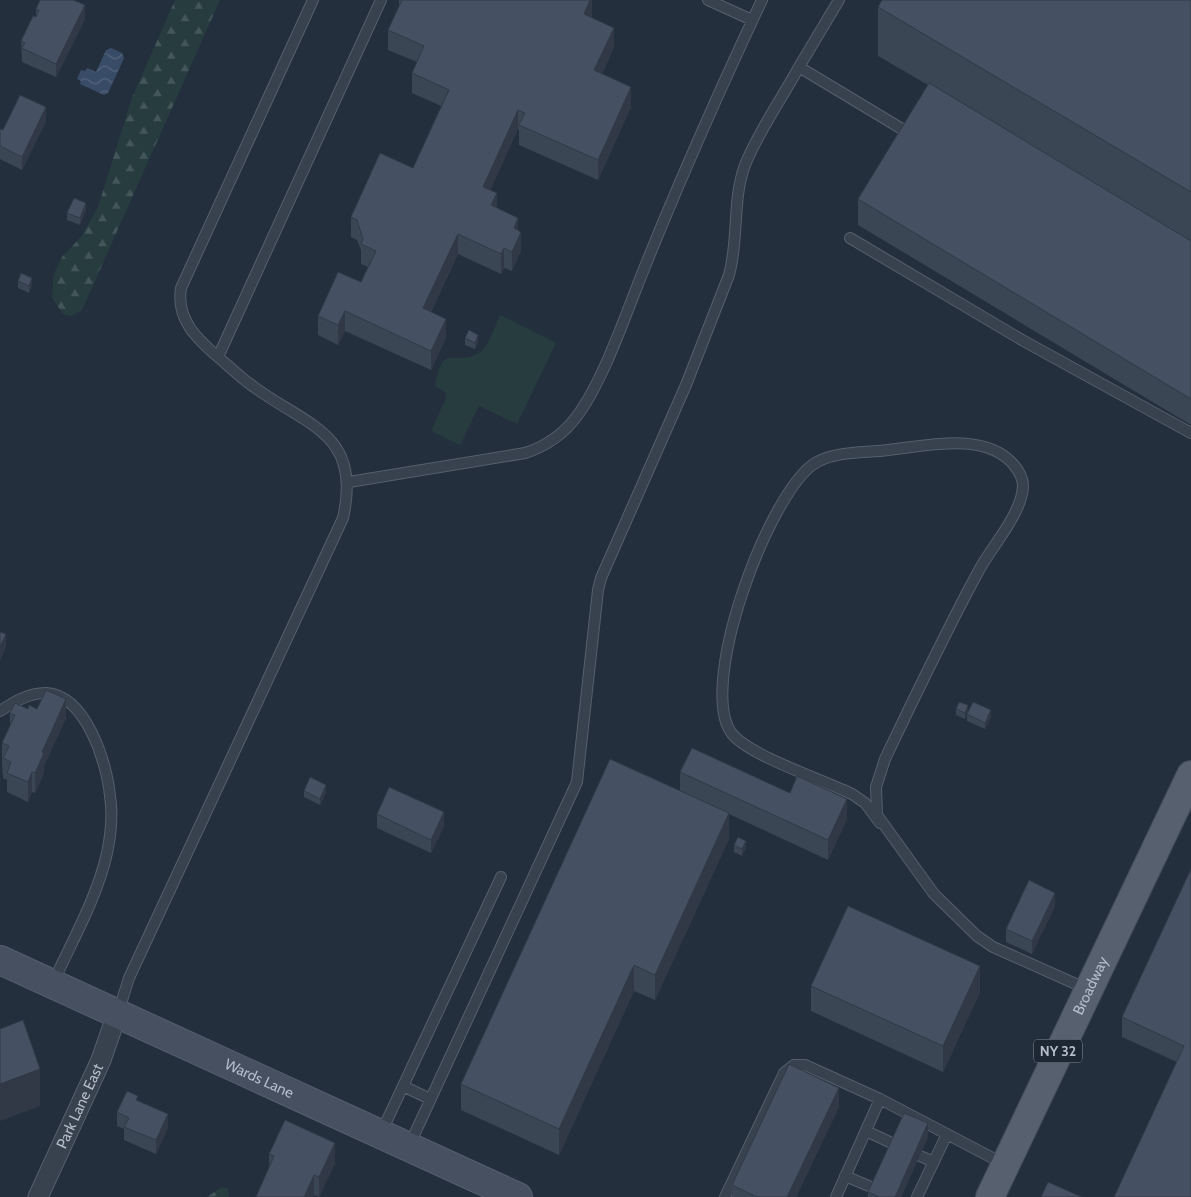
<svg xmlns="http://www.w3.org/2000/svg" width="1191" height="1197" font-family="Cabin,sans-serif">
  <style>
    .forest { fill: url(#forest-firs) }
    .park { fill: #263c3f }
    .water { fill: url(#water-waves) }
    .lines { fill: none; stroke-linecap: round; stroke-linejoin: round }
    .lane-casing { stroke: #565f6c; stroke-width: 12 }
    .street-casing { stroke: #565f6c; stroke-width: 21 }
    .secondary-casing { stroke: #565f6c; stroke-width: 30 }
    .primary-casing { stroke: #414a57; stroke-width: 30 }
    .lane { stroke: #38414e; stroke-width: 10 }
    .street { stroke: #38414e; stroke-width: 19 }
    .secondary { stroke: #465061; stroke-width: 28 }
    .primary { stroke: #56606e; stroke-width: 28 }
    .wall { fill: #3b4654 }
    .shaded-wall { fill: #303945 }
    .building { fill: #455162; stroke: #303945 }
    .labels { text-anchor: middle; stroke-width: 4.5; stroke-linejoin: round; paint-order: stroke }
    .shield { fill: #1d2633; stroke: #878f9c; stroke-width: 1 }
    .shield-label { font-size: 14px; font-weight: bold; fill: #b4bcc9 }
    .street-label { font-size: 15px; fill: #b4bcc9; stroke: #1d2633 }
  </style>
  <defs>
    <pattern id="forest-firs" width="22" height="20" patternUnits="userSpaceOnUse" patternTransform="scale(1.25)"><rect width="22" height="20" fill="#263c3f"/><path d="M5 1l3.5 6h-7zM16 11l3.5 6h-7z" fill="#435659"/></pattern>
    <pattern id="water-waves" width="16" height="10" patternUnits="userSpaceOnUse" patternTransform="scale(1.25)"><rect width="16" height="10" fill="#394c67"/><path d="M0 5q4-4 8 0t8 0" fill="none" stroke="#53647b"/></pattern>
  </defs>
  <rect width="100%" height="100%" fill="#242f3e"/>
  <path class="forest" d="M175,0H220L82,310L71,316L63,314L52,298L53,276L62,257L81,237L98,207L132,98Z
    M222,1187L228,1189L229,1197H207Z"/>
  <path class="park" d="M500,315L556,343L517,424L479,406L460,445L431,431L446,398L445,392L435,386C443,340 454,368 479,353C489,346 495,326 500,315Z"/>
  <path class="water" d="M111,48L122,53L124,58L108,93L104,95L80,84L81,81L77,79L81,70L85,71L87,68L96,72L106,50Z"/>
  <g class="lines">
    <defs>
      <path id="lane" d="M708,0L752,20
        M839,0L799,67L912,135
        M850,238L1022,340L1191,433
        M218,357C196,338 176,319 181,288L313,0
        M349,482L525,453C547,446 563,435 577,416C605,378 627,310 646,264C682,175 721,87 762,0
        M0,711C14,702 28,693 46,693C86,695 107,763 110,796C113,815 111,834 107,853C97,898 72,941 53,983
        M880,823L865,803L852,794C823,780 754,757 734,736C693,694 770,487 817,462C837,451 866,453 888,450C927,446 985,431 1014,465C1019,471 1023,478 1023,486C1022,514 991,547 978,572C945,633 915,696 885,759L876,787L877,815L934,894L977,936L993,947L1087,989
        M118,1013L129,978L343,518C362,434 309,427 254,387C241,378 230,367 218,357L381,0
        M403,1086L430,1099
        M866,1131L896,1145
        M381,1133L501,877
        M409,1146L577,782L598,590L601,578L686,385L729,275C739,239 732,200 745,165C758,132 782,98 799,67
        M920,1156L934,1162
        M845,1176L876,1189
        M725,1197L784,1073L794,1065H805L880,1099L1004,1164
        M836,1197L880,1099
        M917,1197L947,1134"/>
      <g id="street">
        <path id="s1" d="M38,1197L101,1060L117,1014"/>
      </g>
      <g id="secondary">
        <path id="s2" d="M0,960L518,1197"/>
      </g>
      <g id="primary">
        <path id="s3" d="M990,1197L1191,775"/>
      </g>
    </defs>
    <use href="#lane" class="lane-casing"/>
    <use href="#street" class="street-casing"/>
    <use href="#secondary" class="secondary-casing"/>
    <use href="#primary" class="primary-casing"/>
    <use href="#lane" class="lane"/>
    <use href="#street" class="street"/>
    <use href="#secondary" class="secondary"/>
    <use href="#primary" class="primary"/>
  </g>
  <path class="wall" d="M399,0H592L591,17L614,47L602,74L631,107L598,180L519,145V130L518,129L490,190L497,208L518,230L521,251L512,271L504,268L501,274L458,254L431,312L446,338L431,370L345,331L338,345L318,335V316L361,282L368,267L361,264V250L357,240L351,237V217L413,168L441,106L412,93V73L417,62L388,50V30L399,6Z
    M1191,0V425L858,225V199L928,85L878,56V7Z
    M36,9L85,19L56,77L22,62L21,41L36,17Z
    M46,121L22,170L0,159V129L3,130Z
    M86,210L80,225L67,220V213Z
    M18,281L32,284L29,293L18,288Z
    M465,338L478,342L475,349L465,345Z
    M968,705L965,719L956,715V709Z
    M28,709H37L66,718L44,766V773L35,793L32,792L28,802L7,792V780L3,778L2,762V743L10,726V713Z
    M967,714L991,717L985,729L967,721Z
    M680,772L847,819L828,860L729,814V839L655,1000L634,991L559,1155L461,1110V1084L680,791Z
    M304,791L326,792L320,805L304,797Z
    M377,814L444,826L431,853L377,828Z
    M734,845L746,848L742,856L734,852Z
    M1191,869V1197L1177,1062L1122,1037V1017Z
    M1055,906L1032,954L1006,942V929Z
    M811,986L980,992L943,1072L811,1011Z
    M138,1101L168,1127L156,1154L124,1140V1129L117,1126V1112Z
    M839,1107L796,1197H732V1185Z
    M928,1137L901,1197H868V1192Z
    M269,1154L335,1163L319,1197L314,1195L313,1197H256L269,1168Z"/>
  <path class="shaded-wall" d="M590,0H592V17L584,33V14Z
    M85,5V19L56,77V64Z
    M614,28V47L594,90V70Z
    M631,87V107L598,180V160Z
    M46,107V121L22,170V157Z
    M518,110V129L483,207V187Z
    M497,193V213L491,205Z
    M86,203V210L80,225V218Z
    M518,218V238L514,228Z
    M521,232V251L512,271V252Z
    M458,234V254L423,328V308Z
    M504,248V268L501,274V254Z
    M32,278V284L29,293V286Z
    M345,311V331L338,345V325Z
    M446,319V338L431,370V351Z
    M478,335V342L475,349V343Z
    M6,634V647L0,661V647Z
    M66,699V718L44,766V773L35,793V773L42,752Z
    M968,705V712L965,719V713Z
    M991,710V717L985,729V723Z
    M32,772V792L28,802V782Z
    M326,785V792L320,805V799Z
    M847,799V819L828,860V840Z
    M444,812V826L431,853V840Z
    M729,813V839L655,1000V975Z
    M746,841V848L742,856V849Z
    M1055,893V906L1032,954V941Z
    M634,965V991L559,1155V1129Z
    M980,966V992L943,1072V1046Z
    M40,1069V1106L0,1121V1084Z
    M839,1088V1107L796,1197H787Z
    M168,1114V1127L156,1154V1140Z
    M928,1123V1137L901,1197H895Z
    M335,1143V1163L319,1197V1177Z
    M314,1175V1195L313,1197H304Z"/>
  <path class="building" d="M40,0H73L85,5L56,64L22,48L25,43L21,41L33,16L36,17L39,10L36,9Z
    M402,0H590L584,14L614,28L594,70L631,87L598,160L519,125L525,113L518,110L483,187L497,193L491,205L518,218L514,228L521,232L512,252L504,248L501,254L458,234L423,308L446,319L431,351L345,311L338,325L318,316L338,272L361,282L376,251L361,244L363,239L357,220L351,217L380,153L413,168L449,90L412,73L424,46L388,30Z
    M882,0H1191V192L878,7Z
    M929,83L1191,241V399L858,199Z
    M20,95L46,107L22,157L0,146V129L3,130Z
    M74,198L86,203L80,218L67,213Z
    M21,273L32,278L29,286L18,281Z
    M469,330L478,335L475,343L465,338Z
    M0,632L6,634L0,647Z
    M46,690L66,699L42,752L44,753L35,773L32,772L28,782L7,773L11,762L3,758L9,746L2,743L15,715L10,713L15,703L28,709L29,705L37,709Z
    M959,702L968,705L965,713L956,709Z
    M973,702L991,710L985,723L967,714Z
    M692,748L790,793L797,776L847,799L828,840L680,772Z
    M610,759L729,813L655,975L634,965L559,1129L461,1084Z
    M310,777L326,785L320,799L304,791Z
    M389,787L444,812L431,840L377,814Z
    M738,837L746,841L742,849L734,845Z
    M1191,869V1197H1114L1184,1046L1122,1017Z
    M1029,880L1055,893L1032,941L1006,929Z
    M848,906L980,966L943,1046L811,986Z
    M23,1020L40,1069L0,1084V1029Z
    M789,1064L839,1088L787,1197H757L732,1185Z
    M127,1091L138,1096L136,1100L168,1114L156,1140L124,1127L129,1118L117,1112Z
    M904,1113L928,1123L895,1197H879L868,1192Z
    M285,1120L335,1143L319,1177L314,1175L304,1197H256L274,1156L269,1154Z
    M1048,1182L1082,1197H1041Z"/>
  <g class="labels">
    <rect class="shield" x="1034" y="1039.5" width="48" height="23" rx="4"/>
    <g class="shield-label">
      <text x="1058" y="1056">NY 32</text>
    </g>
    <g class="street-label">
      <text dy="5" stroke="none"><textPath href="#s3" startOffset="234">Broadway</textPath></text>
      <text dy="5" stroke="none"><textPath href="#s2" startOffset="285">Wards Lane</textPath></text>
      <text dy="5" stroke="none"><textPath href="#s1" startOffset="100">Park Lane East</textPath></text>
    </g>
  </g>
</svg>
